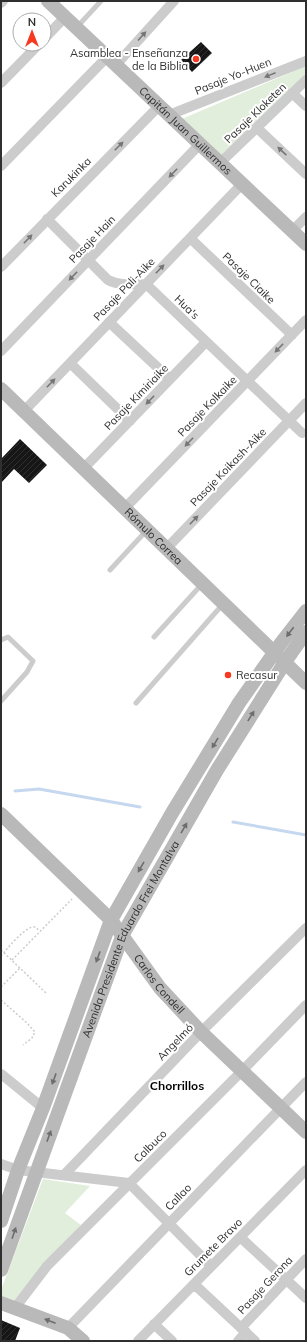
<svg xmlns="http://www.w3.org/2000/svg" width="307" height="1342" font-family="Mulish,sans-serif">
  <style>
    .green { fill: #e2eedc }
    .lines { fill: none; stroke-linecap: round; stroke-linejoin: round }
    .stream { stroke: #c6d8ef; stroke-width: 3 }
    .building { fill: url(#building-hatch) }
    .path { stroke: #ccc; stroke-width: 1.5; stroke-dasharray: 2 2; stroke-linecap: butt }
    .lane { stroke: #ccc; stroke-width: 5 }
    .street { stroke: #ccc; stroke-width: 10 }
    .secondary { stroke: #b9b9b9; stroke-width: 14 }
    .oneway { fill: #767676 }
    .oneway2 { fill: #6d6d6d }
    .poi-dot { fill: #f63a22; stroke: #fff; stroke-width: 1.5 }
    .labels { text-anchor: middle; stroke-width: 4; stroke-linejoin: round; paint-order: stroke }
    .poi-label { font-size: 11px; fill: #2f2f2f; stroke: #fff; text-anchor: end }
    .street-label { font-size: 11px; fill: #2f2f2f; stroke: #fff }
    .neighbourhood-label { font-size: 12px; font-weight: bold; fill: #000; stroke: #fff }
  </style>
  <defs>
    <pattern id="building-hatch" width="6" height="6" patternUnits="userSpaceOnUse"><rect width="6" height="6" fill="#161616"/><path d="M-1 1l2-2M0 6l6-6M5 7l2-2" fill="none" stroke="#303030"/></pattern>
  </defs>
  <rect width="100%" height="100%" fill="#fff"/>
  <path class="green" d="M306,66V75L218,163L177,121Z
    M43,1179L90,1186L65,1213L81,1225L16,1301L1,1296V1290Z"/>
  <g class="lines">
    <path class="stream" d="M15,791L39,789L140,807
      M233,822L306,835"/>
  </g>
  <path class="building" d="M201,42L212,53L192,72L181,60Z
    M20,439L47,465L29,483L14,469L1,483V459Z
    M1,1320L20,1328L15,1341H1Z"/>
  <g class="lines">
    <path class="path" d="M1,950L46,993
      M1,956C7,949 26,925 35,927C37,928 38,930 40,931
      M12,960L72,899
      M1,987L20,968
      M1,1000L27,1023L35,1032L32,1038L23,1045"/>
    <path class="lane" d="M77,27L101,1
      M110,570L147,530
      M154,637L202,584
      M1,640L8,637L33,661L27,672L1,701
      M136,703L223,604"/>
    <path class="street" d="M1,3L3,1
      M44,39L65,17
      M116,65L174,1
      M1,83L39,44
      M292,93L306,106
      M169,115L306,61
      M257,128L306,174
      M220,163L306,80
      M1,166L107,57
      M47,219L108,280C120,286 133,284 146,284L302,433
      M292,231L306,217
      M190,238L292,335
      M1,267L159,106
      M109,322L170,379
      M1,351L200,144
      M70,363L130,421
      M24,411L242,184
      M84,468L206,342
      M125,508L306,320
      M167,548L306,403
      M1,1074L43,1108
      M1,1164L18,1170L35,1172L129,1183L211,1266
      M64,1175L201,1032L306,928
      M240,1237L306,1298
      M194,1284L255,1341
      M15,1308L47,1266L242,1071L306,1005
      M154,1324L172,1341
      M68,1328L306,1082
      M241,1328L306,1259
      M138,1341L306,1170
      M238,1341L246,1332"/>
    <g class="secondary">
      <path id="s1" d="M48,1L306,244"/>
      <path id="s2" d="M1,389L306,683"/>
      <path id="s3" d="M1,814L111,920L160,988L201,1032L306,1132"/>
      <path d="M1,1221L18,1170L43,1108L111,920L172,813L239,703L281,643L306,611"/>
      <path id="s4" d="M1,1270L123,934L217,770L285,662L306,632"/>
      <path d="M1,1303L68,1328L83,1341"/>
    </g>
  </g>
  <defs><path id="oneway-solid" d="M-6-.8H1V-3.2L6.5 0L1 3.2V.8H-6Z"/></defs>
  <g class="oneway">
    <use href="#oneway-solid" transform="translate(142 36) rotate(-48)"/>
    <use href="#oneway-solid" transform="translate(270 75) rotate(158)"/>
    <use href="#oneway-solid" transform="translate(119 146) rotate(-45)"/>
    <use href="#oneway-solid" transform="translate(282 151) rotate(-137)"/>
    <use href="#oneway-solid" transform="translate(173 173) rotate(134)"/>
    <use href="#oneway-solid" transform="translate(28 239) rotate(-46)"/>
    <use href="#oneway-solid" transform="translate(160 269) rotate(-46)"/>
    <use href="#oneway-solid" transform="translate(73 276) rotate(134)"/>
    <use href="#oneway-solid" transform="translate(279 348) rotate(134)"/>
    <use href="#oneway-solid" transform="translate(51 383) rotate(-46)"/>
    <use href="#oneway-solid" transform="translate(150 400) rotate(134)"/>
    <use href="#oneway-solid" transform="translate(189 442) rotate(134)"/>
    <use href="#oneway-solid" transform="translate(194 520) rotate(-46)"/>
  </g>
  <g class="oneway2">
    <use href="#oneway-solid" transform="translate(290 632) rotate(127)"/>
    <use href="#oneway-solid" transform="translate(251 716) rotate(-58)"/>
    <use href="#oneway-solid" transform="translate(215 743) rotate(121)"/>
    <use href="#oneway-solid" transform="translate(184 828) rotate(-60)"/>
    <use href="#oneway-solid" transform="translate(141 867) rotate(120)"/>
    <use href="#oneway-solid" transform="translate(98 957) rotate(110)"/>
    <use href="#oneway-solid" transform="translate(54 1079) rotate(110)"/>
    <use href="#oneway-solid" transform="translate(49 1136) rotate(-70)"/>
    <use href="#oneway-solid" transform="translate(14 1233) rotate(-71)"/>
    <use href="#oneway-solid" transform="translate(50 1321) rotate(-159)"/>
  </g>
  <g class="poi-dot">
    <circle cx="196" cy="59" r="4"/>
    <circle cx="228" cy="675" r="4"/>
  </g>
  <g class="labels">
    <g class="poi-label">
      <text x="188" y="57">Asamblea - Enseñanza<tspan x="188" dy="13">de la Biblia</tspan></text>
      <text x="236" y="679" text-anchor="start">Recasur</text>
    </g>
    <g class="street-label">
      <text transform="translate(233 76) rotate(-22)" y="4">Pasaje Yo-Huen</text>
      <text transform="translate(255 113) rotate(-44)" y="4">Pasaje Kloketen</text>
      <text dy="4" stroke="none"><textPath href="#s1" startOffset="189">Capitán Juan Guillermos</textPath></text>
      <text transform="translate(71 177) rotate(-45)" y="4">Karukinka</text>
      <text transform="translate(92 239) rotate(-46)" y="4">Pasaje Hain</text>
      <text transform="translate(249 278) rotate(44)" y="4">Pasaje Ciaike</text>
      <text transform="translate(124 289) rotate(-46)" y="4">Pasaje Pali-Aike</text>
      <text transform="translate(187 307) rotate(44)" y="4">Hua's</text>
      <text transform="translate(136 397) rotate(-46)" y="4">Pasaje Kimiriaike</text>
      <text transform="translate(207 406) rotate(-46)" y="4">Pasaje Kolkaike</text>
      <text transform="translate(228 467) rotate(-46)" y="4">Pasaje Koikash-Aike</text>
      <text dy="4" stroke="none"><textPath href="#s2" startOffset="212">Rómulo Correa</textPath></text>
      <text dy="4" stroke="none"><textPath href="#s4" startOffset="356">Avenida Presidente Eduardo Frei Montalva</textPath></text>
      <text dy="4" stroke="none"><textPath href="#s3" startOffset="233">Carlos Condell</textPath></text>
      <text transform="translate(175 1042) rotate(-46)" y="4">Angelmó</text>
      <text transform="translate(150 1146) rotate(-45)" y="4">Calbuco</text>
      <text transform="translate(178 1197) rotate(-46)" y="4">Callao</text>
      <text transform="translate(213 1247) rotate(-45)" y="4">Grumete Bravo</text>
      <text transform="translate(265 1285) rotate(-47)" y="4">Pasaje Gerona</text>
    </g>
    <g class="neighbourhood-label">
      <text x="177" y="1090">Chorrillos</text>
    </g>
  </g>
  <rect width="307" height="1342" fill="none" stroke="#2f2f2f" stroke-width="4"/>
  <g transform="translate(32 32)"><circle r="19" fill="#ffffff" stroke="#acacac"/>
  <path d="M0-3L7 15L0 10L-7 15Z" fill="#f63a22"/>
  <text y="-6" font-size="11" font-weight="bold" text-anchor="middle" fill="#2f2f2f">N</text>
  </g>
</svg>
